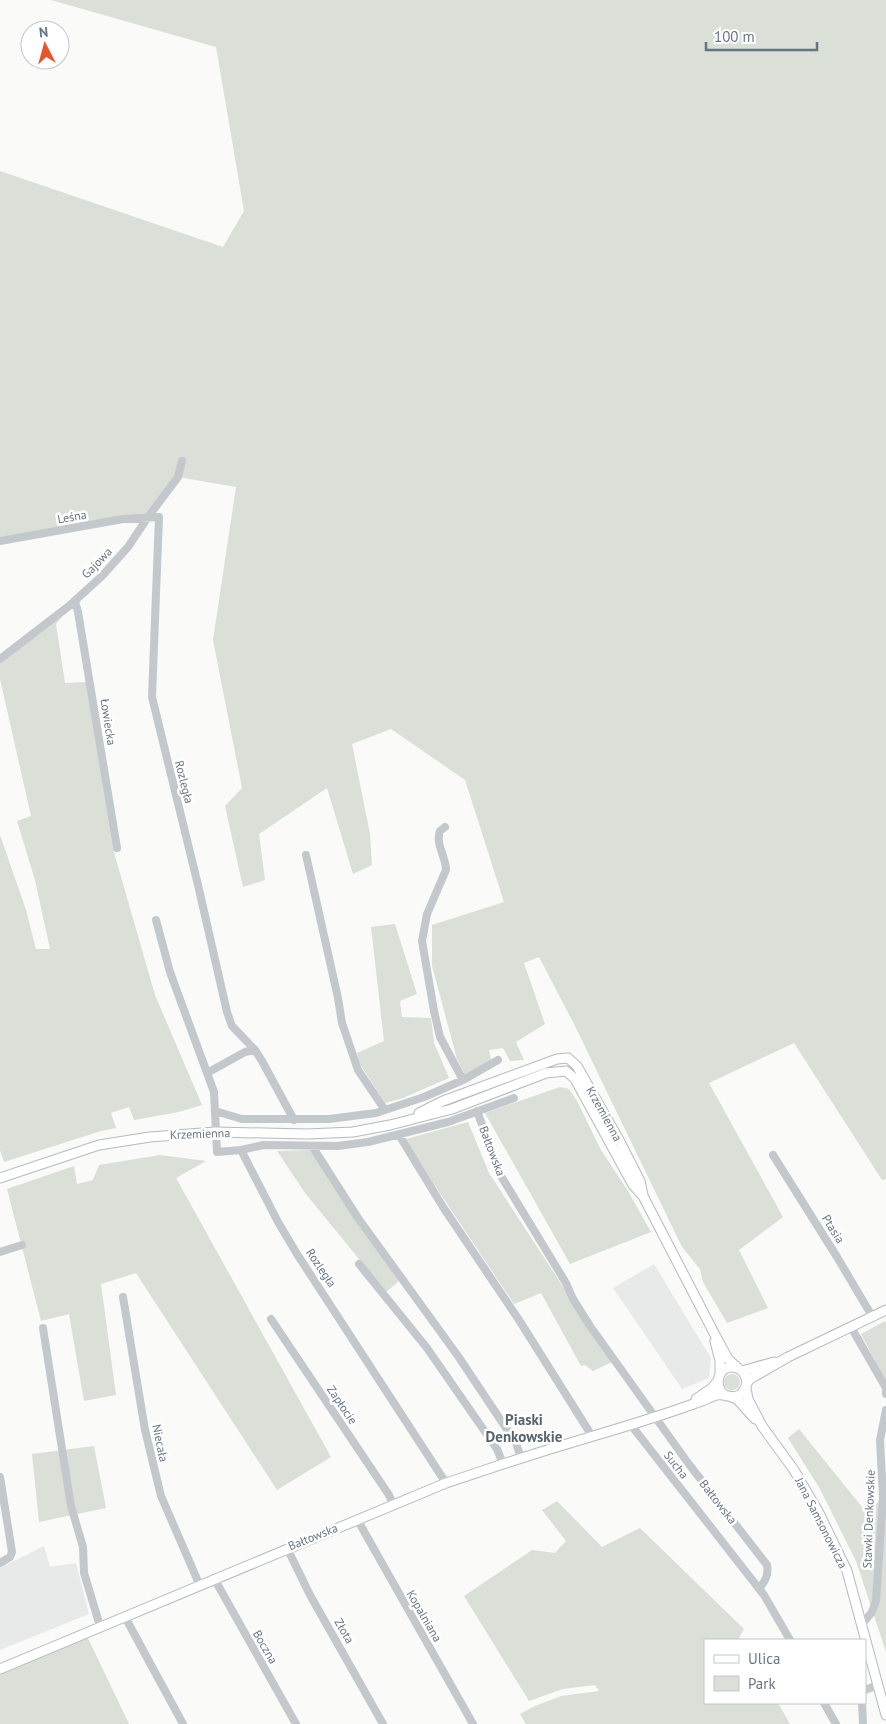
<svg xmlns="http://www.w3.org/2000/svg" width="886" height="1724" font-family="'PT Sans',sans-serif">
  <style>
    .built { fill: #e8e9e9 }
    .green { fill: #dadfd7 }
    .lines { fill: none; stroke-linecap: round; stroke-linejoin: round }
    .major-casing { stroke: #b5babe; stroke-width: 11 }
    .minor { stroke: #c3c8cc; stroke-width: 8 }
    .major { stroke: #fff; stroke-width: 9 }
    .labels { text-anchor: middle; stroke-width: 5; stroke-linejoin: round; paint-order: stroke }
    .street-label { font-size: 12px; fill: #657683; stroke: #fff }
    .quarter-label { font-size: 15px; font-weight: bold; fill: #57646e; stroke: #fff }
  </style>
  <rect width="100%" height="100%" fill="#fafaf8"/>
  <path class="built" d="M654,1264L711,1358L709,1378L682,1389L613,1288Z
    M44,1546L50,1567L76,1563L89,1614L0,1650V1568Z"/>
  <path class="green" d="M51,0H886V1179L882,1180L794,1043L709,1083L783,1217L739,1250L768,1308L727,1323L703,1282L700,1269L682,1247L575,1026L539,957L524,963L545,1024L516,1042L524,1060L510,1061L503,1048L489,1050L491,1060L465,1075L457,1059L432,966V925L504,902L465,780L391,729L352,744L370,834L372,865L353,874L327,788L259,834L265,880L243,887L225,806L242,788L213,640L236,487L178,477L148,517L0,542V171L223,247L244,211L216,47Z
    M75,601L56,624L65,683L86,682L113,849L155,995L202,1105L179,1112L134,1120L129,1107L111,1113L116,1128L101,1131L4,1162L0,1150V835L26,910L36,949H50L35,880L17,821L31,816L0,679V659Z
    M395,924L417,994L400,1001L402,1017L431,1018L434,1043L449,1078L403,1098L385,1103L360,1064L357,1053L384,1041L371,927Z
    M560,1087L569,1089L577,1101L601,1150L628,1191L651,1232L570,1264L485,1113Z
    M468,1122L489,1173L612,1362L593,1371L585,1365L581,1366L541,1293L514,1304L405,1141L406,1139Z
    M312,1150L399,1281L386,1292L305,1193L277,1151Z
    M160,1155L206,1161L176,1178L331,1457L277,1490L136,1273L101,1284L116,1395L84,1401L69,1314L41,1321L7,1189L74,1166L77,1184L93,1180L99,1165Z
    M885,1321L886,1324V1382L861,1334Z
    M724 1382a8 8 0 1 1 16 0a8 8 0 1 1-16 0Z
    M799,1429L866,1512C876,1505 882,1500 886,1487V1652L856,1561L820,1489L788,1438Z
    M94,1446L106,1508L39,1522L32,1454Z
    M557,1501L602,1547L640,1528L744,1629L738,1640H705V1703H778L790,1724H526L520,1714L535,1706L561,1696L599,1691L595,1685L563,1689L529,1701L464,1596L532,1550L555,1553L566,1541L542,1510Z
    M85,1632L129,1724H0V1669Z"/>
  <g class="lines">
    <defs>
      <path id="major" d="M419,1113L443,1101L557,1059L568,1058L577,1066L619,1140L640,1181L643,1195
        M0,1178L99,1145L150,1137L215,1132L307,1134L353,1132L390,1125L452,1109L546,1073L566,1071L575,1079L633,1185L643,1196L714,1333L728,1359L738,1368
        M715,1341L720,1361V1373
        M742,1371L774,1362
        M747,1383L750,1379L788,1357L886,1310
        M746,1388L748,1399L762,1426L794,1470L819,1513L847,1571L886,1715
        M731,1397L737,1399L755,1419
        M696,1399L712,1388L717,1382
        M0,1669L446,1483C471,1475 496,1466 522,1458C580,1439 639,1424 696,1403C703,1401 710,1397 717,1395C726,1393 734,1401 742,1393C750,1385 747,1372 737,1368C719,1362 711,1387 726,1396"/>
    </defs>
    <use href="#major" class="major-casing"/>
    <path class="minor" d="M0,541L123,519L159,517L152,697L198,885L227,1012L232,1026L255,1050L262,1061L294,1120
      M75,601L78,612L117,848
      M0,659L69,606L102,576L128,547L148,517L178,477L182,461
      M445,827L440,831C435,844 446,857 446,870L427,914L422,941L434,1011L440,1037L463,1080
      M306,855L338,998L342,1023L358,1070L385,1110
      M156,920L170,972L214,1092L217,1152L241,1150L263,1145L338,1146L368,1142L448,1122L514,1098
      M207,1073L245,1052L255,1050
      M215,1111L242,1119H329L376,1113L424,1097L463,1080L498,1060
      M477,1111L501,1176L566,1283L573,1299L590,1326L688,1463L767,1565C769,1575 765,1581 759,1589
      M399,1135L443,1207L519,1320L592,1436
      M312,1146L358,1218L458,1356L516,1443L521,1458
      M241,1150L278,1222L297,1254L446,1483
      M773,1155L837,1257L872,1316
      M0,1252L22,1245
      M359,1264L427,1348L497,1449L503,1464
      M123,1297L145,1430L161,1496L200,1586
      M271,1319L389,1495L393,1504
      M851,1327L886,1388V1394
      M43,1328L71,1506L83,1547L84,1573L100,1626
      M631,1425L764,1595L790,1640
      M0,1477L12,1552L10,1557L0,1563
      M357,1519L473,1724
      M287,1548L310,1595L383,1724
      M215,1580L296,1724
      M125,1617L183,1724
      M862,1624L872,1612L876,1601L883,1497L880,1440L886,1410
      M865,1690L878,1685
      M824,1703L836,1724
      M862,1703L863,1724"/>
    <use href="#major" class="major"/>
  </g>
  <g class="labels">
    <g class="street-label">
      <text transform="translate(72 517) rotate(-10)" y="4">Leśna</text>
      <text transform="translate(97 563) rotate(-46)" y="4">Gajowa</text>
      <text transform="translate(108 722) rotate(81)" y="4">Łowiecka</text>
      <text transform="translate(184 782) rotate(76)" y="4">Rozległa</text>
      <text transform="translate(604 1114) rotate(61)" y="4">Krzemienna</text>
      <text transform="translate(200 1134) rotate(-2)" y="4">Krzemienna</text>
      <text transform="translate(492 1151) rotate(69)" y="4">Bałtowska</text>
      <text transform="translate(833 1229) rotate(58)" y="4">Ptasia</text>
      <text transform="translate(321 1268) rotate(56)" y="4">Rozległa</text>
      <text transform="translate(342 1405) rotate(56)" y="4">Zapłocie</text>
      <text transform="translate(160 1443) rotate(78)" y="4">Niecała</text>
      <text transform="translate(676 1465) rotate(52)" y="4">Sucha</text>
      <text transform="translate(718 1502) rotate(52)" y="4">Bałtowska</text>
      <text transform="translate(869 1519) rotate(-88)" y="4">Stawki Denkowskie</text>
      <text transform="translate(821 1523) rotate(63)" y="4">Jana Samsonowicza</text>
      <text transform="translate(313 1537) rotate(-22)" y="4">Bałtowska</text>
      <text transform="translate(424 1616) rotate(60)" y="4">Kopalniana</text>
      <text transform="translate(344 1631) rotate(60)" y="4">Złota</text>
      <text transform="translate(265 1647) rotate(60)" y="4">Boczna</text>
    </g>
    <g class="quarter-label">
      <text x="524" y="1425">Piaski<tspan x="524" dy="17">Denkowskie</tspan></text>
    </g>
  </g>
  <rect x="704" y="1639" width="162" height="65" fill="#ffffff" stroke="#c1c8cd"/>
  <rect x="714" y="1655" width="25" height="8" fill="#ffffff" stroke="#c1c8cd"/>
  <text x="748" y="1664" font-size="15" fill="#657683">Ulica</text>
  <rect x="714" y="1676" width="25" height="15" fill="#dadfd7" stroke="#c1c8cd"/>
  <text x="748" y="1689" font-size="15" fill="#657683">Park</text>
  <g transform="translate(45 45) rotate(354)"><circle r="24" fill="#ffffff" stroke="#c1c8cd"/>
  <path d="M0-4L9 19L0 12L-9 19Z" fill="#e4572e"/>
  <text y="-8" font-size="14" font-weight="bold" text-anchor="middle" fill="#657683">N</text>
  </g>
  <path d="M706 42v8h111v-8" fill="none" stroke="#657683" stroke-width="2.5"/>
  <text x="714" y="42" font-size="15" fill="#657683" stroke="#ffffff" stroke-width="4" paint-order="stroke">100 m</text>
</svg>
